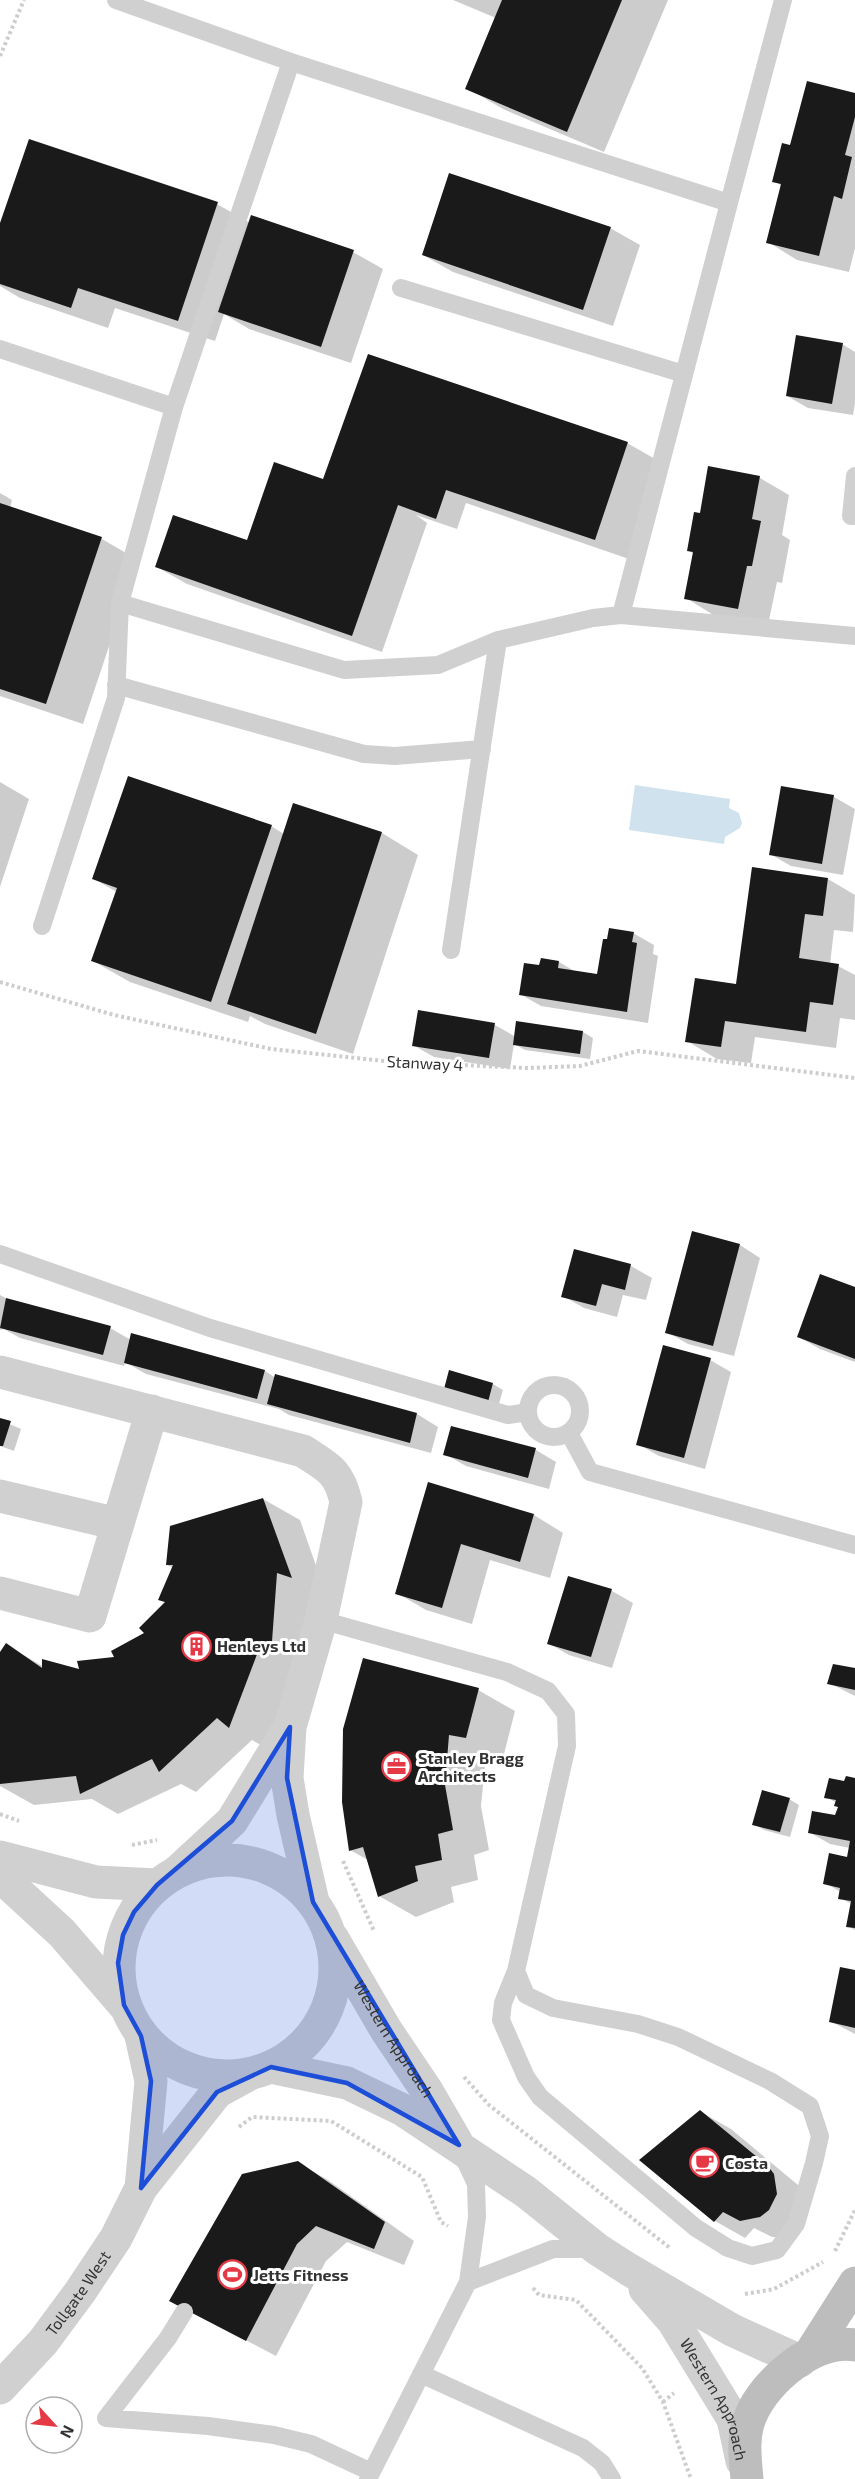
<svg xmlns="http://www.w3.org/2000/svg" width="855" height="2479" font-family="'Exo 2',sans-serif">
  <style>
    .water { fill: #cfe2ee }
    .shadow { fill: #0003 }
    .building { fill: #1a1a1a }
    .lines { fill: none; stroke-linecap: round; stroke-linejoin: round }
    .path { stroke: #cdcdcd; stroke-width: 4; stroke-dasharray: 3 3; stroke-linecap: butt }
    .service { stroke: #d0d0d0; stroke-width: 18 }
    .minor { stroke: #d0d0d0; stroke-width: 33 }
    .tertiary { stroke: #d0d0d0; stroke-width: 33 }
    .secondary { stroke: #bdbdbd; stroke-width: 33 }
    .marked { fill: #1d4ed8; fill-opacity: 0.2; stroke: #1d4ed8; stroke-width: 4.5; stroke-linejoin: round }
    .labels { text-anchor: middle; stroke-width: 6; stroke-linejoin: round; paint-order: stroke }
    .street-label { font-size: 16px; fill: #333; stroke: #fff }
    .poi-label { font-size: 16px; font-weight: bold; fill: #333; stroke: #fff; text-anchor: start }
  </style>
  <rect width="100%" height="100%" fill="#fff"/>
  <path class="water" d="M635,785L730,799L729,808L739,813L742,823L740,828L725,837L724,844L629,830Z"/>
  <path class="shadow" d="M453,0H668L604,152L503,109L467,88L496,18Z
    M855,95V248L849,272L797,260L768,242L782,186L774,181L791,147Z
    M217,204L250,223L353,252L383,269L351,363L249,329L224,314L215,341L115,308L108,328L20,298L0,286V228Z
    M610,228L640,245L613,326L453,272L423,255Z
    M842,344L855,352V403L853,415L808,408L787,396Z
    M627,443L664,464L632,560L466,503L457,529L416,515L427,523L382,652L187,584L157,567L248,542L331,483Z
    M710,468L760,478L789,495L782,535L790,540L782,583L777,582L768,625L715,616L686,598L694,554L688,550L701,515Z
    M0,493L12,500L10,508L102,539L138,560L83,724L0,696Z
    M0,782L29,799L0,887Z
    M782,788L834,797L855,809L843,875L791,866L770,854Z
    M294,805L382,833L418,855L353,1054L265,1024L250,1016L248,1022L130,982L93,961L117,892L94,879L271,826L284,834Z
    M828,879L855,895L853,932L834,930L830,964L838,966L855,975V1020L840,1018L836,1048L755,1037L751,1063L717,1059L687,1041Z
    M633,933L654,945L653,954L658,956L648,1023L541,1006L520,994L541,966L559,962L576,972L598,976L608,941Z
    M518,1023L583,1032L593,1038L590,1059L525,1050L514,1044L510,1069L434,1057L413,1045L495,1025L516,1037Z
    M740,1245L760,1258L734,1356L688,1344L667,1332Z
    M575,1251L631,1266L652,1278L646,1300L623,1295L617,1317L584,1308L563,1296Z
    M855,1289V1362L820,1349L799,1337Z
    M0,1295L11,1301L110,1328L131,1340L132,1335L265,1371L276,1378L417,1414L438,1427L431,1453L289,1415L279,1409L146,1374L125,1362L124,1366L20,1338L4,1329L0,1330Z
    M710,1360L731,1372L705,1469L659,1456L638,1444Z
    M493,1384L503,1390L498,1407L456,1394Z
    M0,1420L21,1429L14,1451L0,1446Z
    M452,1427L536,1450L556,1462L549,1489L466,1466L445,1454Z
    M429,1484L534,1515L563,1533L550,1578L490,1560L472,1624L426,1610L397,1593Z
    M263,1499L300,1520L327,1597L266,1748L252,1740L196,1792L181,1784L118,1814L92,1799L34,1805L0,1786V1655L6,1645L44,1667L81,1671L116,1658L147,1634L166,1603L160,1599L173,1568L167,1565Z
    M569,1577L612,1591L633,1603L612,1668L569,1655L548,1643Z
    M855,1670V1696L829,1683Z
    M478,1690L515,1711L503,1758L486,1755L481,1806L489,1850L474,1855L478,1880L451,1887L454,1902L416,1917L379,1896L368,1860L350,1850Z
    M855,1780V1930L848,1926L852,1904L840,1898L841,1892L825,1883L848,1858L850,1848L830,1844L809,1832L837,1817L839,1807L837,1803L826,1797L844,1782Z
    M789,1799L799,1805L790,1837L764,1830L754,1824Z
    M855,1972V2034L830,2021Z
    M701,2112L731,2129L798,2185L804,2193L781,2237H772L754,2228L745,2238L715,2221L641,2160Z
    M298,2163L328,2180L414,2241L404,2265L347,2242L326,2261L276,2356L171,2301Z"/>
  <path class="building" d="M502,0H622L567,132L465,89Z
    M807,81L855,93V117L845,155L852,157L842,199L834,196L819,256L766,243L781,184L772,182L782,143L790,145Z
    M29,139L218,202L178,321L78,288L71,308L0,284V223Z
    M449,173L611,227L583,310L422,255Z
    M251,215L354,250L321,347L218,312Z
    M796,335L843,343L832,404L786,396Z
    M368,354L628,442L595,540L446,490L436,519L398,505L352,636L155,567L173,515L247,540L274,462L323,479Z
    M708,466L760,476L752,519L761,521L752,566H747L738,609L684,599L693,552L687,551L694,512L700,513Z
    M0,503L102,537L46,704L0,689Z
    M128,776L272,825L211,1002L91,961L117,888L92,879Z
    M781,786L834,795L822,864L769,855Z
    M293,803L382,832L316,1034L227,1004Z
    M752,867L828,878L823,916L805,914L799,958L839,964L833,1005L810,1002L806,1032L725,1021L721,1047L685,1042L695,978L736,984Z
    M609,928L634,932L632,942L637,943L627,1012L519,995L524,963L539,965L541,958L559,961L558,968L597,974L603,939H607Z
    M418,1010L495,1023L489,1058L412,1046Z
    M516,1021L583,1031L580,1054L513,1045Z
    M692,1231L740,1244L713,1346L665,1333Z
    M574,1249L631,1264L625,1290L602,1284L596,1306L561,1297Z
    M820,1274L855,1287V1359L797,1337Z
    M6,1298L111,1326L103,1355L0,1328Z
    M131,1333L265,1370L257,1399L124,1363Z
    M663,1345L711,1358L684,1458L636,1445Z
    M449,1370L493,1383L488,1402L444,1389Z
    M275,1374L417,1413L410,1443L267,1404Z
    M0,1418L11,1421L3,1446H0Z
    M451,1426L536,1448L528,1478L443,1455Z
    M428,1482L534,1514L520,1562L461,1544L442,1608L395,1594Z
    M263,1498L292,1578L277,1573L271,1655L259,1649L229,1728L217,1718L159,1772L152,1759L80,1794L76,1776L0,1784V1652L6,1643L42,1668V1659L79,1669L77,1661L114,1657L111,1651L144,1633L139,1628L165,1602L158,1600L173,1565H166L170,1526Z
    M568,1576L612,1589L591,1657L547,1644Z
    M363,1658L479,1688L466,1738L449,1735L445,1785L453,1830L438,1834L442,1860L415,1866L418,1881L378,1897L363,1847L349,1851L342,1802L343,1729Z
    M833,1664L855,1668V1690L827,1684Z
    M846,1776L855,1778V1928L846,1927L851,1901L838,1899L840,1888L823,1884L829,1853L847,1857L850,1841L808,1833L812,1811L835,1815L838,1807L834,1806L836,1800L824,1798L829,1778L844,1781Z
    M762,1790L790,1798L780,1832L752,1825Z
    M840,1967L855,1970V2028L829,2022Z
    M700,2110L768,2166L774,2174L777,2194L769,2210L760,2217L740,2221L723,2212L714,2222L639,2160Z
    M298,2161L385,2222L374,2249L316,2226L297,2244L246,2341L169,2301L242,2174Z"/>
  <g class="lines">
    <path class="path" d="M0,56L24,0
      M0,982L114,1015L271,1049L394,1062L527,1068L580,1066L638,1051L855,1078
      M0,1814L19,1821
      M132,1845L157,1840
      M343,1861L374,1931
      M464,2077L489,2105L670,2248
      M239,2127L252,2117L331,2121L422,2177L441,2222L448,2226
      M835,2251L855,2210
      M533,2288L539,2295L576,2300L642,2368L663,2402L691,2479
      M745,2294L774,2289L823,2262
      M663,2402L674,2393"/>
    <path class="service" d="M116,0L291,62L729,203L621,615
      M729,203L783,0
      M401,288L684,374
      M0,349L174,407
      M855,476L851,516H855
      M120,603L344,670L438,665L498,640L593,618L621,615L855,636
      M116,685L364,754L395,756L482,749
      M42,926L116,698L120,603L174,407L291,62
      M451,950L498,640
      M0,1254L210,1328L508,1415L528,1412
      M528 1411a26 26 0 1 1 52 0a26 26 0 1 1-52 0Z
      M569,1433L590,1472L855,1545
      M321,1620L507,1672L548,1691L566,1714L567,1746L516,1971L526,1995L553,2008L638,2024L678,2037L770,2081L810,2106L820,2136L814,2163L796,2224L777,2250L752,2256L728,2248L696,2228L540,2097L526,2077L501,2020L503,2003L516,1971
      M463,2156L476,2184L477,2217L468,2282L553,2249H595
      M184,2312L168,2338L106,2418L208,2426L274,2435L311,2444L371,2472
      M421,2374L583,2448L602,2463L612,2479
      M368,2479L468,2282"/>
    <path class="minor" d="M0,1372L303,1451C328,1467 339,1471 346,1502L321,1620L290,1727L287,1778L293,1815L313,1902
      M0,1496L118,1524
      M0,1593L90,1616L152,1411
      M178,1871L232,1821L287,1731"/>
    <g class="tertiary">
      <path d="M0,1857L96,1882L157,1885"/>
      <circle cx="227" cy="1968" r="108"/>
      <path d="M0,1876L62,1933L124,2005"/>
      <path id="s1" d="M333,1939L386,2030L427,2091L456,2141"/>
      <path d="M271,2067L347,2083L403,2110L526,2192L597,2249L628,2269L732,2330L800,2361"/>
      <path d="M141,2188L151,2081L141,2036"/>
      <path id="s2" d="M645,2289L673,2321L733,2419L742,2461"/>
      <path id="s3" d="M0,2388L43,2342L80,2292L116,2238L141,2188L217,2092L248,2075"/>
    </g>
    <path class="secondary" d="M811,2352L855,2283
      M747,2479C745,2458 742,2435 751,2415C766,2380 814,2339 855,2345"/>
  </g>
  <path class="marked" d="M290,1727L287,1778L313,1902L459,2145L347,2083L271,2067L217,2092L141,2188L151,2081L141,2036L124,2005L118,1963L123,1935L134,1912L157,1885L232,1821Z"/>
  <defs>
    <symbol id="building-ring" viewBox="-11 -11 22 22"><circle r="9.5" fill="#fff" stroke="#e63946" stroke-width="1.5"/><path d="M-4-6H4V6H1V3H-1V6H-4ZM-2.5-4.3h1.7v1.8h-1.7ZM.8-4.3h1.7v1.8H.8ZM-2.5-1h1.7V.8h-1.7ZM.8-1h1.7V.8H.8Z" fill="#e63946"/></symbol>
    <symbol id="office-ring" viewBox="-11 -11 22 22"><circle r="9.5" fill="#fff" stroke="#e63946" stroke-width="1.5"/><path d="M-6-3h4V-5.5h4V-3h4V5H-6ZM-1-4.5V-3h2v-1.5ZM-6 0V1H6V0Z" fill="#e63946"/></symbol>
    <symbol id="cafe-ring" viewBox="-11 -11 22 22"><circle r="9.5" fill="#fff" stroke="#e63946" stroke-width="1.5"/><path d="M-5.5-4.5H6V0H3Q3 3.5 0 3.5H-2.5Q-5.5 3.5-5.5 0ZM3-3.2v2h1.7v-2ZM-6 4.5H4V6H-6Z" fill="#e63946"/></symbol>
    <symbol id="stadium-ring" viewBox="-11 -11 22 22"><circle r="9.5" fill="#fff" stroke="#e63946" stroke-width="1.5"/><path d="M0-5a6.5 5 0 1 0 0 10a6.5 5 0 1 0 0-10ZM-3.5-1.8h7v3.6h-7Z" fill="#e63946"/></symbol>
  </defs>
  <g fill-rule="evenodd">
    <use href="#building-ring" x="180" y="1630" width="33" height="33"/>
    <use href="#office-ring" x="380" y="1750" width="33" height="33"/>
    <use href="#cafe-ring" x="688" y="2146" width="33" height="33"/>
    <use href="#stadium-ring" x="216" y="2258" width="33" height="33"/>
  </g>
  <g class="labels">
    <g class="street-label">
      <text transform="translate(425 1063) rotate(3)" y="6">Stanway 4</text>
      <text dy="6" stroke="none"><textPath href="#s1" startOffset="117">Western Approach</textPath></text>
      <text dy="6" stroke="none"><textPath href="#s3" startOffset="123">Tollgate West</textPath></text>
      <text dy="6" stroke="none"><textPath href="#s2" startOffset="132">Western Approach</textPath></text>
    </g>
    <g class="poi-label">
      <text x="217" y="1652">Henleys Ltd</text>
      <text x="418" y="1764">Stanley Bragg<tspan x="418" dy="18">Architects</tspan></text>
      <text x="725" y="2169">Costa</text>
      <text x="253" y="2281">Jetts Fitness</text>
    </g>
  </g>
  <g transform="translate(54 2425) rotate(117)"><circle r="28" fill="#ffffff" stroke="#adadad" stroke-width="1.5"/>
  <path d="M0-4.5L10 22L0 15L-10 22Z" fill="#e63946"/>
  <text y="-9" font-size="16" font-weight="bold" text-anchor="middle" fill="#333333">N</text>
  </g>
</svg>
